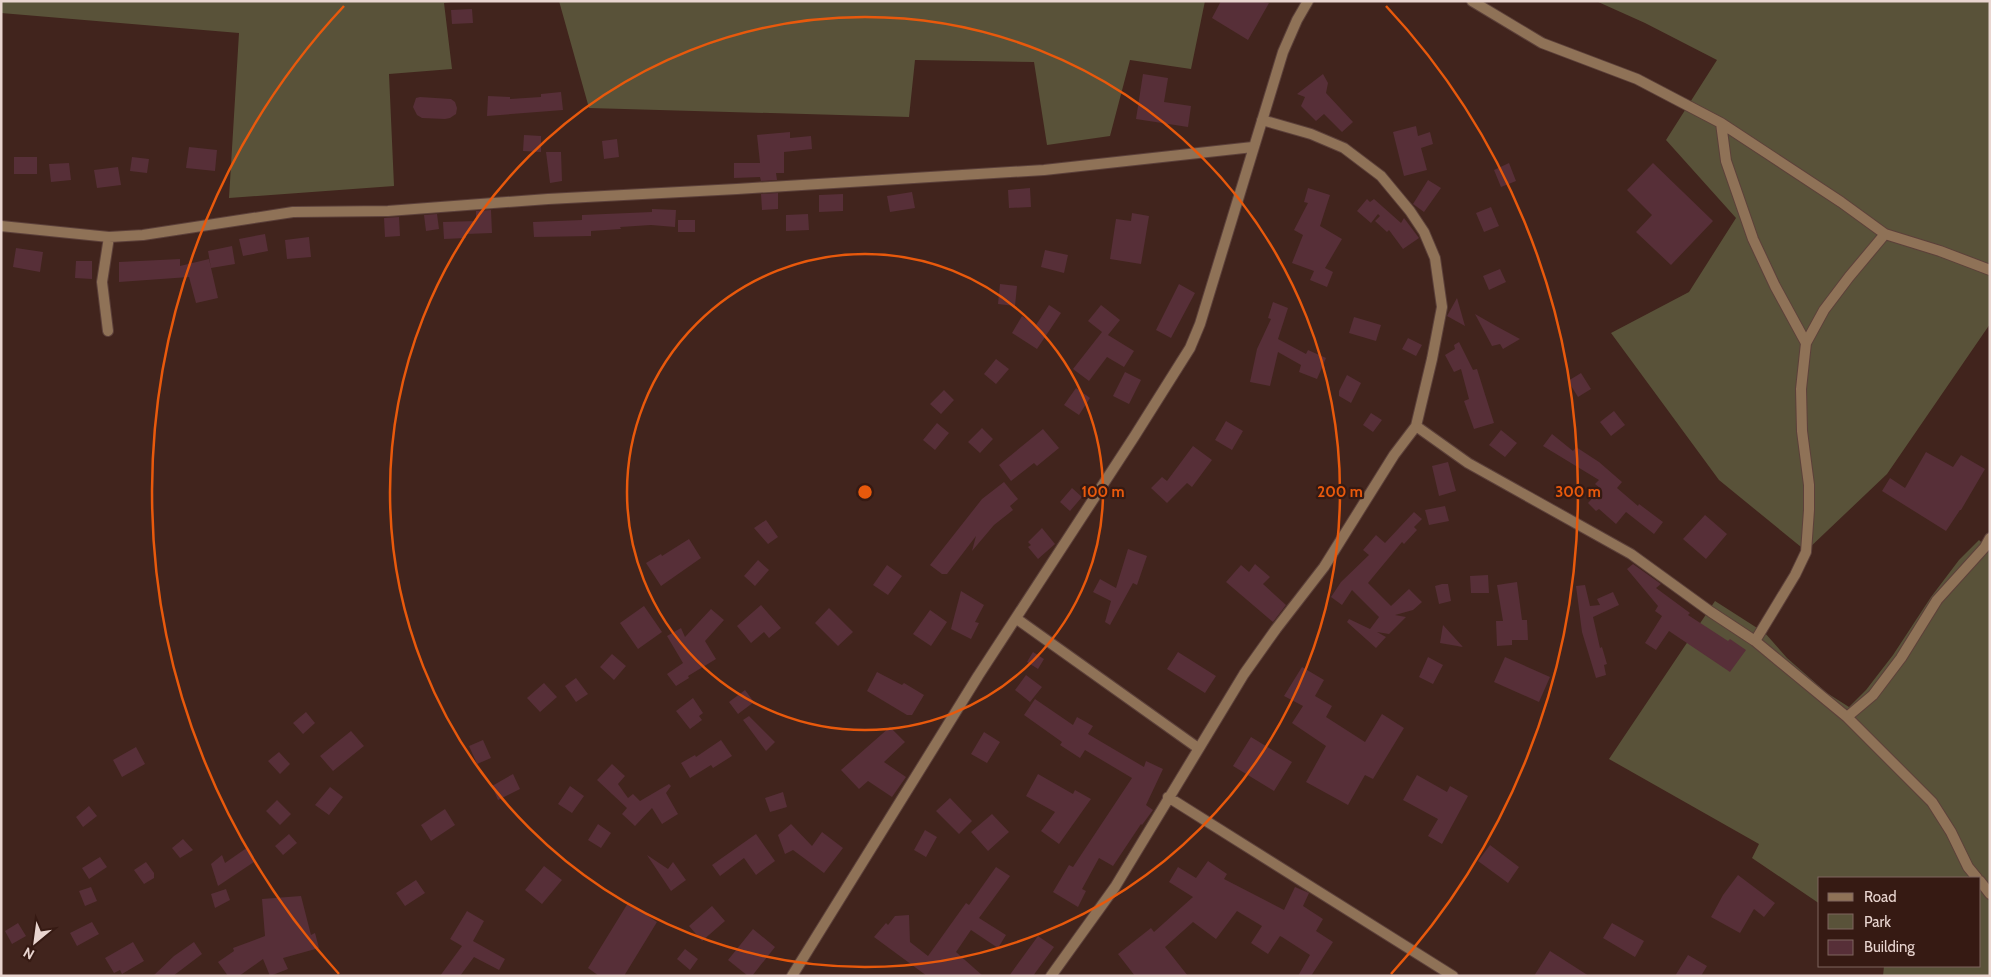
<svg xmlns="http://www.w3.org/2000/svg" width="1991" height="977" font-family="Cabin,sans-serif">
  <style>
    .green { fill: #595239 }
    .building { fill: #572f38 }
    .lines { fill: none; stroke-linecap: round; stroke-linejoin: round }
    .minor-casing { stroke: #5c403a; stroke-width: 12 }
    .minor { stroke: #8f7257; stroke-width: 10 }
    .ring { fill: none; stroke: #e8590c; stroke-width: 2.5 }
    .centre { fill: #e8590c; stroke: #361a13; stroke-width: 2.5 }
    .ring-label { font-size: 15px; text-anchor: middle; font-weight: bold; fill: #e8590c; stroke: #361a13; stroke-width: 4.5; stroke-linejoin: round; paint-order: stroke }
  </style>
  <rect width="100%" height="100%" fill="#41241d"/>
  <path class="green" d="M1,1H458L444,3L452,69L389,74L394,186L229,198L239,33L1,13Z
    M559,1H1205L1191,69L1130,60L1110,136L1047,145L1034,62L915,60L909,117L589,108Z
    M1596,1H1987L1990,4V324L1887,474L1806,551L1719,480L1611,333L1689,292L1736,218L1666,140L1717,60L1645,23Z
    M1979,540L1990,550V976H1883L1884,966H1980V878H1820V904L1752,858L1759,844L1609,759L1715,601L1765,633L1787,658L1827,693L1849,707L1866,690L1893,655L1931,597L1959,560Z"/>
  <path class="building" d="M1221,1H1258L1269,3L1248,40L1212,18Z
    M472,9L473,23L452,24L451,10Z
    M1143,74L1168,78L1164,102L1191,106L1188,127L1136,119Z
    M1323,74L1328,83L1326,93L1353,122L1342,132L1324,114L1316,121L1301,106L1305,97L1297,94Z
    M561,92L563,110L487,116L488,96L510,97V99L541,97V94Z
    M420,97L451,99L455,102L457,108L456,114L450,118L445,119L422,118L417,115L413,107L416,98Z
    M1416,126L1418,136L1430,132L1433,144L1421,148L1427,170L1404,176L1393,132Z
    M790,132V138L811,136L812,149L784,152V173H776L777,180L761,181L760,177L734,178V163H760L757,135Z
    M524,135L541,136V152L523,151Z
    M617,139L619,157L604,159L602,141Z
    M189,147L217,150L215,171L186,168Z
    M546,152H561L562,181L550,183Z
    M14,157H37V174H14Z
    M132,157L149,159L147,173L130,171Z
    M69,163L71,180L51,182L49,164Z
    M1509,163L1516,181L1501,187L1494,170Z
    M1653,163L1713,221L1671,265L1636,232L1652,215L1627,190Z
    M118,167L121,185L97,188L94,170Z
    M1428,180L1441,188L1424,212L1413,204Z
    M1030,188L1031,207L1009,208L1008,190Z
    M1308,188L1330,195L1320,226L1342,239L1325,268L1333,272L1327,287L1310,280L1314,271L1292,263L1303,235L1294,230L1308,203L1304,202Z
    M912,192L915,208L890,212L887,196Z
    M778,193V209L762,210L761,194Z
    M843,194V211L819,212V195Z
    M1367,199L1370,202L1374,199L1401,223L1404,218L1419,238L1403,249L1389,230L1387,232L1375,221L1380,216L1378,214L1371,223L1357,211Z
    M1491,207L1499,226L1484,232L1476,213Z
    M652,209L676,210L675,227L651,225L620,227L621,229L591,231V236L534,237L533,222L582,220V215L652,212Z
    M491,210L492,233L466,234V238L444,239L443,222L476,221V211Z
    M1132,213L1149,216L1141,264L1110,259L1116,219L1131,221Z
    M437,214L439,229L426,231L424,215Z
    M808,214L809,230L786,231V215Z
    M399,217L400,236L385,237L384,218Z
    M678,220H695V232H678Z
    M265,234L268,251L243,256L239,239Z
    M309,237L311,257L287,259L285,240Z
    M232,246L235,264L211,268L218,298L196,303L189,277L119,282V262L180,259V266L209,259L211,268L208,251Z
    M16,248L43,252L40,272L13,267Z
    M1045,250L1068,255L1064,273L1041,267Z
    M76,261H92V279L75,278Z
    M1500,269L1506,282L1489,290L1483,276Z
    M1000,284L1017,286L1015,306L998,304Z
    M1179,284L1195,293L1171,338L1156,330Z
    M1457,298L1465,326L1447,316Z
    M1273,302L1288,308L1278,339L1306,354L1308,350L1326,358L1317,379L1299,372L1301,365L1278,352L1270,386L1250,382L1257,349L1271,319L1268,318Z
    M1049,305L1061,313L1037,349L1012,333L1022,316L1036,325Z
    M1101,305L1120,320L1108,335L1134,351L1124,367L1107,357L1089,381L1073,369L1102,332L1088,321Z
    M1475,314L1496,326L1520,339L1503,349L1500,344L1492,346Z
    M1354,317L1381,325L1376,341L1349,333Z
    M1408,338L1422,345L1416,356L1402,349Z
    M1459,342L1473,370L1477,369L1494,423L1474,429L1464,401L1469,399L1461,369L1454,372L1445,355L1455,349L1454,345Z
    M996,359L1009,369L996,384L984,374Z
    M1125,372L1141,380L1129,404L1113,396Z
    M1581,373L1591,389L1578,397L1568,381Z
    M1347,375L1361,383L1351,403L1339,396V391Z
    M1076,388L1090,398L1079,415L1064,405Z
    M944,390L954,400L941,414L930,404Z
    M1614,411L1625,425L1611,436L1600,422Z
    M1371,413L1382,420L1373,432L1363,425Z
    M1226,421L1243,431L1232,450L1215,440Z
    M937,423L949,433L935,450L923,440Z
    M982,428L993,439L980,453L968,442Z
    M1043,429L1059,448L1037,466L1034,463L1011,481L999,465Z
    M1501,430L1517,443L1505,457L1489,445Z
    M1552,434L1573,451L1576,447L1599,462L1622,482L1617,488L1638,506L1639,504L1663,522L1654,534L1626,512L1616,524L1599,509L1596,511L1588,503L1601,489L1595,484L1599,480L1543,446Z
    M1193,446L1212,460L1192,487L1187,483L1167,503L1151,488L1162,477L1167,481Z
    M1926,452L1953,467L1961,455L1985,469L1961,510H1960L1946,531L1882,491L1890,478L1905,488Z
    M1448,462L1456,491L1439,496L1432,466Z
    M1004,482L1018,499L1010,506L1013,510L994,525L972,551L976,536L947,574H942L930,565L982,499Z
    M1072,488L1082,497L1070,511L1060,502Z
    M1445,506L1449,521L1429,525L1425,510Z
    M1414,512L1422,519L1414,527L1417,530L1404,544L1402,542L1368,583L1391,606L1409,589L1422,602L1413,610L1395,615L1406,617L1389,634L1377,632L1386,637L1376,648L1347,622L1349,619L1370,629L1379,617L1352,590L1342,605L1331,597L1341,582L1369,555L1363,550L1376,535L1385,543Z
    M1705,515L1727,534L1706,559L1683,539Z
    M766,520L778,537L768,544L754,528Z
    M1042,528L1055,544L1038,559L1028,547L1031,545L1028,542Z
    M689,539L701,558L661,586L646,563L661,554L662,556Z
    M1128,549L1147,556L1137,585L1133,583L1110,625L1105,622L1111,601L1093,592L1100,579L1116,588Z
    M758,560L769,570L755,586L744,576Z
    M1255,564L1270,577L1263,584L1286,605L1273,622L1226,582L1241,565L1249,572Z
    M1633,564L1661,584L1656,588L1690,613L1688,615L1728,641L1730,639L1746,650L1730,672L1669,631L1656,650L1645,643L1662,616L1655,611L1658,606L1627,569Z
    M887,565L902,576L888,595L873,585Z
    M1488,575L1489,593H1471L1470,576Z
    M1517,582L1522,620H1527L1528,640H1512V645L1497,646L1496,621H1503L1497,585Z
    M1442,584H1448L1451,601L1439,604L1435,586Z
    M1585,585L1590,606L1600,605L1597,599L1613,592L1619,605L1593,617L1600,648L1602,647L1607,664L1604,665L1606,675L1596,678L1582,632L1576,586Z
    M961,591L984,605L975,622L979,623L971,639L951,629Z
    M761,605L781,628L769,638L764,632L751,643L737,626Z
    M644,606L662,632L638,649L620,623Z
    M829,608L853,632L838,646L815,623Z
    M711,609L724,620L705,641L716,659L688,676L689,678L676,686L667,674L683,663L667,636L681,628L685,637Z
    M930,610L947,622L931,646L913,634Z
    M1443,625L1463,647L1440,643Z
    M1033,652L1044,659L1038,669L1027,662Z
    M1178,652L1216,676L1205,693L1167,669Z
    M612,654L626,666L614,680L600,667Z
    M1428,657L1443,665L1433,684L1419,677Z
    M1505,657L1550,677L1539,702L1494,682Z
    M1302,667L1324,680L1315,696L1332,706L1326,717L1365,742L1382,714L1404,728L1373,779L1365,775L1348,805L1306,782L1326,746L1292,723L1303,706L1284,696Z
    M877,672L902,685L904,683L924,695L912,715H907L867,691Z
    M1026,675L1042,687L1030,702L1015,690Z
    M576,678L588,694L576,702L565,686Z
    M544,683L557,697L540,712L527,698Z
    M745,690L754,702L738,714L729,702Z
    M693,698L703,713L699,716L702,720L690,729L676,711Z
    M1035,699L1073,725L1077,717L1093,726L1088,734L1144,767L1146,761L1163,769L1146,805L1153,810L1142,825L1141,824L1113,866L1099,858L1082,889L1086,891L1078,907L1053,892L1069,865L1073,867L1132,778L1085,750L1080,758L1060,745L1062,742L1024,715Z
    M306,712L315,723L303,734L293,723Z
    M749,716L775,742L766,751L743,720Z
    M890,727L905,742L884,762L906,777L892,797L868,781L859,789L841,770Z
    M351,731L364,746L333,771L320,756Z
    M984,732L1000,742L987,763L971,754Z
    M1251,737L1292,762L1274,791L1233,766Z
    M483,740L491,758L477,764L469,746Z
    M721,740L732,756L713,768L711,765L690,778L681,763L695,755L696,757Z
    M136,747L145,764L122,777L113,760Z
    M279,752L290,764L280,774L268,761Z
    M612,764L625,776L618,784L628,798L633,794L640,801L669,784L671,786L666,793L678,814L662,824L652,808L635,826L622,814L627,808L597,780Z
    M513,774L520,789L498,800L492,786Z
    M1038,774L1073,794L1075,790L1091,799L1059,844L1041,831L1055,812L1026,796Z
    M1417,775L1447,792L1450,786L1468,796L1442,844L1428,836L1438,819L1403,800Z
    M570,786L584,796L572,813L558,804Z
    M330,787L343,797L329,815L315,805Z
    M783,792L787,807L770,812L765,798Z
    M950,798L972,821L959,834L936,811Z
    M277,800L291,814L280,825L266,811Z
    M89,806L97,816L83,827L76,817Z
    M445,809L455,825L431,841L421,825Z
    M992,814L1009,832L988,851L971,832Z
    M598,824L611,833L601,848L588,840Z
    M791,824L812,846L822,832L843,848L824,873L793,850L785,854L778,835Z
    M925,830L937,837L926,857L914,850Z
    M289,834L297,843L283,855L275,846Z
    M756,834L775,861L756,875L744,858L720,876L712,865Z
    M183,839L193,850L180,858L172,848Z
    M1490,845L1519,867L1508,883L1478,861Z
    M248,847L254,857V862L218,886L211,864L222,855L225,863Z
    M647,855L668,869L673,862L686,880L671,891Z
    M100,857L107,867L89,879L82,868Z
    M1208,861L1227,874L1224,879L1284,910L1295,887L1309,893L1303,906L1323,919L1316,931L1333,942L1311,976H1298L1310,955L1282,937L1280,936L1268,954L1251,943L1262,926L1237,911L1216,939L1193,922L1165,947L1188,976H1135L1118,954L1151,928L1154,932L1193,897L1169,882L1178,867L1196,878Z
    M146,862L154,873V878L144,884L134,870Z
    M544,866L562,880L542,904L525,890Z
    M996,867L1010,876L979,918L1006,935L998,948L971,930L956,952L983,976H927L874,937L886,923L888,925L895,916L909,915L910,942L928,956L966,903L969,905Z
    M1738,875L1775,903L1764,917L1754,909L1740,933L1711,917L1723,895Z
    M416,880L425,893L405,906L396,893Z
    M91,887L97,901L85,906L79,891Z
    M226,889L230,900L215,908L211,894Z
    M301,896L311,935L315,933L319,948L283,958L288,969L270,976L263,959L239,976H228L218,962L234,951L233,948L265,936L262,899Z
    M628,903L657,922L624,976H599L588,968Z
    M712,906L725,921L702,941L689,926Z
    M467,911L484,921L473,941L505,959L499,970L474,957L460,976H440L462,946L450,939Z
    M92,922L99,934L77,946L70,933Z
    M18,923L26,936L12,944L5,931Z
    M1612,923L1644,941L1635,957L1603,938Z
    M753,929L775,947L752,976H748L728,960Z
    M1038,936L1054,947L1033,976H1009Z
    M133,942L144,961L122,974L120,970L114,973L105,958Z
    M194,942L202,954L173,976H153L174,956Z
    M685,949L698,959L690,970L677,959Z
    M1550,951L1589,976H1534Z
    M1688,955L1707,966L1701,976H1675Z"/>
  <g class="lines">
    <defs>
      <path id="minor" d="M1472,1L1542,43L1637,79L1721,123L1841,202L1885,234L1940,251L1990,270
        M1721,123L1726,161L1753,239L1775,286L1806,343
        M1,226L109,237L143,235L293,212L388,211L548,199L737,189L1044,170L1253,147
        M108,331L102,282L109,237
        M1416,426L1468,463L1631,554L1711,612L1755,641L1847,717L1932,802L1951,832L1968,867L1977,878
        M1017,619L1198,748
        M1755,641L1795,575L1806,552L1809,510V485L1802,431L1801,389L1806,343L1824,310L1849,277L1885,234
        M1847,717L1873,695L1901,658L1937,600L1985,547L1990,538
        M1168,797L1453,976
        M1980,881L1990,894
        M792,976L978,676L1134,437L1190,348L1200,324L1283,52L1297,20L1308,1
        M1051,976L1115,887L1244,674L1276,629L1324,567L1394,455L1416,426L1432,359L1442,307L1435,258L1424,232L1410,211L1381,176L1344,148L1311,134L1262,120"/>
    </defs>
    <use href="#minor" class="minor-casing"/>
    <use href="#minor" class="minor"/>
  </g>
  <g class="ring">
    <circle cx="865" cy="492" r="238"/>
    <circle cx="865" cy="492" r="475"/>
    <path d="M339 974A713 713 0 0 1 344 6M1386 6A713 713 0 0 1 1391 974"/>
  </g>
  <circle cx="865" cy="492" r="8" class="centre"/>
  <g class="ring-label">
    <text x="1103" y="497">100 m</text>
    <text x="1340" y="497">200 m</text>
    <text x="1578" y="497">300 m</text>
  </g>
  <rect width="1991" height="977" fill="none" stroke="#e9d5d0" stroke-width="5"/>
  <rect x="1818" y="877" width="162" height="90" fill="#361a13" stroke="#7e655f"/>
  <rect x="1828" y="893" width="25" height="8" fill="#8f7257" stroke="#7e655f"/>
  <text x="1864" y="902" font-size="15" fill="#e9d5d0">Road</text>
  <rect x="1828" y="914" width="25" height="15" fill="#595239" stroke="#7e655f"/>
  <text x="1864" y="927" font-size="15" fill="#e9d5d0">Park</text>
  <rect x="1828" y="940" width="25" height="15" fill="#572f38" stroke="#7e655f"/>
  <text x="1864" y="952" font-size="15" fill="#e9d5d0">Building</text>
  <g transform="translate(35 942) rotate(209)" stroke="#361a13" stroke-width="4" paint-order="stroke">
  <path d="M0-4L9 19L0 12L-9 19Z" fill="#e9d5d0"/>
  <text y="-8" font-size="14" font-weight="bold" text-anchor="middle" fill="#e9d5d0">N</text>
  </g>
</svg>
